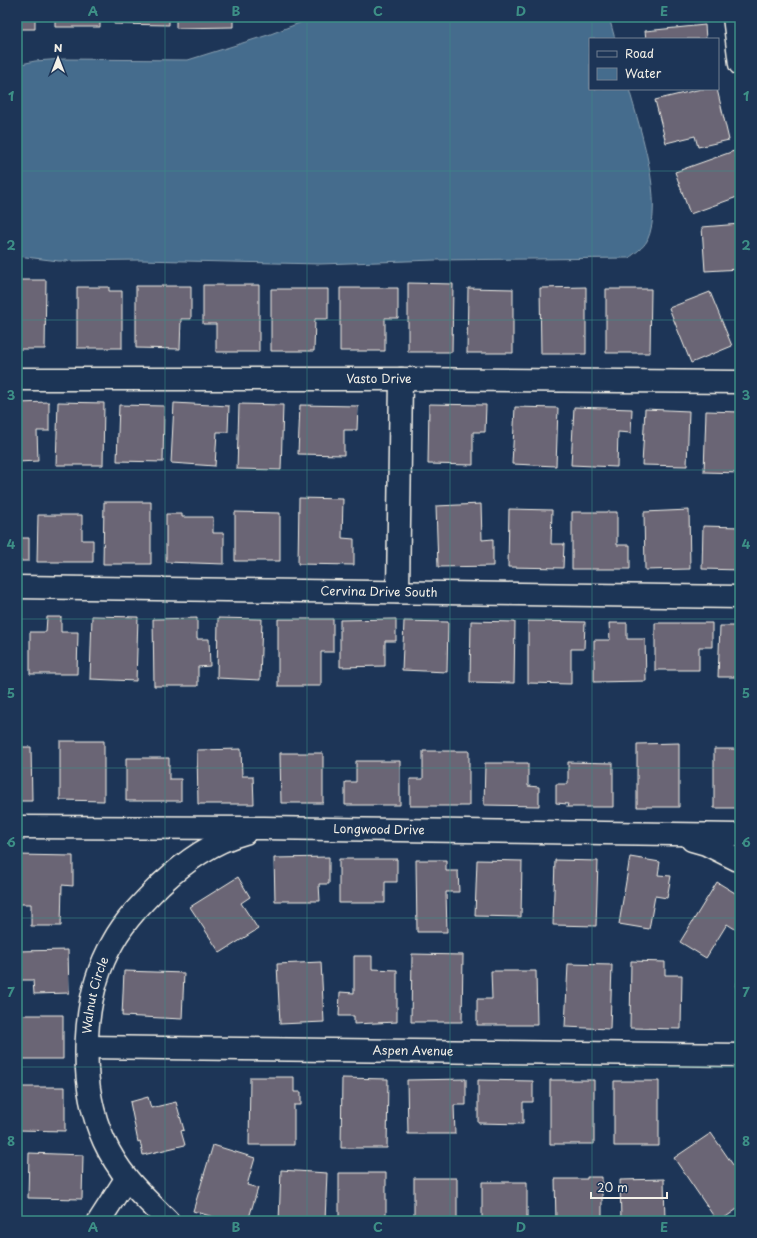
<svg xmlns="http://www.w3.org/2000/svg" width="757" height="1238" font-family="'Playpen Sans',sans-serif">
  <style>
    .water { fill: #456c8d; stroke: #8ba1b1 }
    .building { fill: #6a6575; stroke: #f4f1e8 }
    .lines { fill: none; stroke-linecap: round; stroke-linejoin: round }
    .minor-casing { stroke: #f4f1e8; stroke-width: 25 }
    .minor { stroke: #1d3557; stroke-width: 22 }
    .grid { fill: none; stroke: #3d8f86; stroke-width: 1; stroke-opacity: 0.55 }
    .labels { text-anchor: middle; stroke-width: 3.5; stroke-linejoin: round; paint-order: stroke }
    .street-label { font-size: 12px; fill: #f4f1e8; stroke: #1d3557 }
    .neatline { fill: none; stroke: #3d8f86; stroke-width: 1.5 }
    .grid-label { font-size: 13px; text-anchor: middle; font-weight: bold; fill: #3d8f86 }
  </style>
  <rect width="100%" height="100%" fill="#1d3557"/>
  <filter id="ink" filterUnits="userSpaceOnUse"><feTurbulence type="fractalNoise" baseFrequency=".025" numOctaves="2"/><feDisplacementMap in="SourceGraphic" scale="8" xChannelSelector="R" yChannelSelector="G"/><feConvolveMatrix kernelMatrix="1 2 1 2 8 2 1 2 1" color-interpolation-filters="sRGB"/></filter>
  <g filter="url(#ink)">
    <path class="water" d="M315,17H609L615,39H590V89H629C640,129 665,202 647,241C643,248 635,253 629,258L435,260L320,264L140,260L59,261L17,256V65L35,61L64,59L188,60L268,35Z"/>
    <path class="building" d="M17,17H35V29H17Z
      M55,17H100V27H55Z
      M114,17H169V25L114,24Z
      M176,17H233V27L176,28Z
      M643,17H674L643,20Z
      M705,25L706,39H646L645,31Z
      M701,89H717L729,140L698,147L695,136L666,143L655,100Z
      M734,151L740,168V196L690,214L675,172Z
      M740,224V269L705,271L702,227Z
      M17,280H46L45,349H17Z
      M408,283L453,284L452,352H408Z
      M203,285H259V352H216V324H203Z
      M136,286H191V319H181L180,349L136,348Z
      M77,287H109V291H122V348H77Z
      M586,287V354H541L540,288Z
      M340,288H398V318H385V351H340Z
      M468,288L513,289V353H467Z
      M271,289H328V319H315L314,351H271Z
      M606,289H651L650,353H606Z
      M710,292L732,346L691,363L669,308Z
      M49,402V431H37L38,461L17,462V403Z
      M58,402L104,403L103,465H56Z
      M174,403L229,406L228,432H217L215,466L171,463Z
      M239,404L283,405L281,470L237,469Z
      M429,404L486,405L485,432H473V465L428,464Z
      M119,405L164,406L163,462L117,461Z
      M300,405L358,406L357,430H344V455L298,454Z
      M515,407L558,408L556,466L512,464Z
      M574,407L632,409L631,433L618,432L617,467L571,465Z
      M645,409L689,411L687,466L642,465Z
      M706,411L740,412V473L704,472Z
      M299,498L343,499L342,538L354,539V565L298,564Z
      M104,502H151V564H103Z
      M481,504L482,540L493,539V566L438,567L436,506Z
      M509,509L552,510L551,544H564L563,568L508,567Z
      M689,510L690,569L645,570L644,512Z
      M235,512L280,513V561H235Z
      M572,512H617V545H630V569H572Z
      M17,514L19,515L18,538H29V561H17Z
      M166,514H182V517H213V533H224V564L166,562Z
      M38,515H82V540H93V562H37Z
      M703,526L740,527V570L702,569Z
      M17,610H19L18,672H17Z
      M92,616L138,617L136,681L90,679Z
      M47,617H61V632H78L77,674H30V632H46Z
      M197,618V639H209L210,666L198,667V686H154L153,619Z
      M218,618L262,619L260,680L217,678Z
      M278,619H333V652H321V686H278Z
      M396,619V641H385V666L340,667V620Z
      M404,621L448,622L447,672L402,670Z
      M471,621L515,622L514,683L470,682Z
      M528,621L585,622L584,649H571V684L528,683Z
      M609,623H627V639H645L646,681L594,682V640H610Z
      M655,623H712V647H699V670H655Z
      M720,626H740V677H718Z
      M60,741H104V801L60,800Z
      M679,743V807H637V744Z
      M17,747H31L32,801H17Z
      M241,749L242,776H253L254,804H198L197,750Z
      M714,749H740V808H714Z
      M423,751H469V806H410V779H423Z
      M280,753H323V803H281Z
      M126,758H169V779H181V801H126Z
      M356,761H400V805H345V782H356Z
      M568,762L613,763V807H567L568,804L556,803V784H568Z
      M485,763H528V786L539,787V806L484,805Z
      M17,855L73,856V886L62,885L61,926H31V904H17Z
      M329,857V884H319L320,901H275L274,858Z
      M630,857L660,862L658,875L671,876L667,898L655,896L649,929L619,924Z
      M339,859H397V882H385V903H339Z
      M416,860H446V871H458L459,892H446L447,932H417Z
      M477,860L522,861L521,917L475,916Z
      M555,860L598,861L596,926L553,925Z
      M238,877L250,897L241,903L258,929L220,953L190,907Z
      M717,882L740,896V928L738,931L727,924L706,958L680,942Z
      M68,950L69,993L34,994L33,980H17V951Z
      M412,954L463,955L462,1022H411Z
      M354,956H372V969L397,970V1022L354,1024V1016H339L340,992L354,993Z
      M631,961L665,962V975H682L681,1029L630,1028Z
      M321,962L324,1022L280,1024L277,964Z
      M568,964L612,965L610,1029L565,1027Z
      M124,971L184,973L182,1019L122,1016Z
      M491,971H536L537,1025H477V999H492Z
      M740,978V989L735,986Z
      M17,1015H63V1059H17Z
      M250,1077H294V1092H301V1105H294V1145H249Z
      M342,1078L388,1079L387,1148H341Z
      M466,1079V1105H454L455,1134H408L407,1080Z
      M478,1080L533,1081V1102H523V1124L478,1123Z
      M550,1080H594V1144H550Z
      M614,1081H659V1146H614Z
      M17,1087H65V1131L17,1130Z
      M148,1097L151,1108L176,1102L184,1130L181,1131L185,1145L143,1155L140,1141L138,1142L130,1102Z
      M711,1133L740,1175V1207L720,1221H717L674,1158Z
      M213,1145L255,1158L247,1185L258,1188L248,1221H227L193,1211Z
      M29,1153L83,1155L82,1199L28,1198Z
      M281,1170L327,1173L325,1221H279Z
      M339,1173H386V1221H339Z
      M587,1177H602V1221H556L555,1179H587Z
      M414,1178H457V1221H414Z
      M664,1179L665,1221H621L620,1180Z
      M482,1182H527V1221H482Z"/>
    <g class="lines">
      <defs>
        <g id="minor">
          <path d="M734,17L740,64"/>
          <path id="s1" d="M17,379H401L740,382"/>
          <path id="s2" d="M17,587L740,597"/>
          <path d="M398,592L401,379"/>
          <path id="s3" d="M17,827L264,828L740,835"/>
          <path d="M692,840L706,844L740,861"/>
          <path id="s4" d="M87,1047L740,1055"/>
          <path d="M99,1221L126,1179"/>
          <path id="s5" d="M168,1221C142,1195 120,1176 104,1141C78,1084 81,997 113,942C125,920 143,902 161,884C186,861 212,842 245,833"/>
        </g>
      </defs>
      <use href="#minor" class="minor-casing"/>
      <use href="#minor" class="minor"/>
    </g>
  </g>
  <path class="grid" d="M165,17V1221M307,17V1221M450,17V1221M592,17V39M592,89V1221M17,171H740M17,320H740M17,470H740M17,619H740M17,768H740M17,918H740M17,1067H740"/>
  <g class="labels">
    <g class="street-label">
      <text dy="4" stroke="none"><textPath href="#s1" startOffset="362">Vasto Drive</textPath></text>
      <text dy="4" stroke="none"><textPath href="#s2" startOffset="362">Cervina Drive South</textPath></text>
      <text dy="4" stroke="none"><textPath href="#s3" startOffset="362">Longwood Drive</textPath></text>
      <text dy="4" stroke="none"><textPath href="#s5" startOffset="252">Walnut Circle</textPath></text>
      <text dy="4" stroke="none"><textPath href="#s4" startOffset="326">Aspen Avenue</textPath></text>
    </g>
  </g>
  <rect width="757" height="1238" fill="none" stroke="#1d3557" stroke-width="44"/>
  <rect x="589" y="38" width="130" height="52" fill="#1d3557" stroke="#738091"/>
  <rect x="597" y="51" width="20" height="6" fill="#1d3557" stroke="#738091"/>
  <text x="625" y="58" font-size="12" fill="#f4f1e8">Road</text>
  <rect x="597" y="68" width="20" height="12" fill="#456c8d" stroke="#738091"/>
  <text x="625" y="78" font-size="12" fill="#f4f1e8">Water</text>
  <g transform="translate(58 58)" stroke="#1d3557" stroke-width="3" paint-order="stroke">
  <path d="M0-3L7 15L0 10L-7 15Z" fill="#f4f1e8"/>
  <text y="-6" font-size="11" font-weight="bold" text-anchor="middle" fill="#f4f1e8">N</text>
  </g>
  <path d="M591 1192v6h76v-6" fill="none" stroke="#f4f1e8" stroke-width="2"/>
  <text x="597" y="1192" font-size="12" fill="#f4f1e8" stroke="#1d3557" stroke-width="3" paint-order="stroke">20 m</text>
  <rect x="22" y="22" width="713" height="1194" class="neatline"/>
  <g class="grid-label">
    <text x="93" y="16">A</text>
    <text x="236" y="16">B</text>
    <text x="378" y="16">C</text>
    <text x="521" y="16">D</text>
    <text x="664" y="16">E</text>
    <text x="11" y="101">1</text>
    <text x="746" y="101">1</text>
    <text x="11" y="250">2</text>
    <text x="746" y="250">2</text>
    <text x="11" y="400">3</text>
    <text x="746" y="400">3</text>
    <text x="11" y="549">4</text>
    <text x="746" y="549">4</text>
    <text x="11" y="698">5</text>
    <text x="746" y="698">5</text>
    <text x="11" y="847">6</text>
    <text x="746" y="847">6</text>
    <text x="11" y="997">7</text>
    <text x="746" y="997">7</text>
    <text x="11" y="1146">8</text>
    <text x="746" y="1146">8</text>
    <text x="93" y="1232">A</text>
    <text x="236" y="1232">B</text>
    <text x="378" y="1232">C</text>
    <text x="521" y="1232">D</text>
    <text x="664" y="1232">E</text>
  </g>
</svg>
